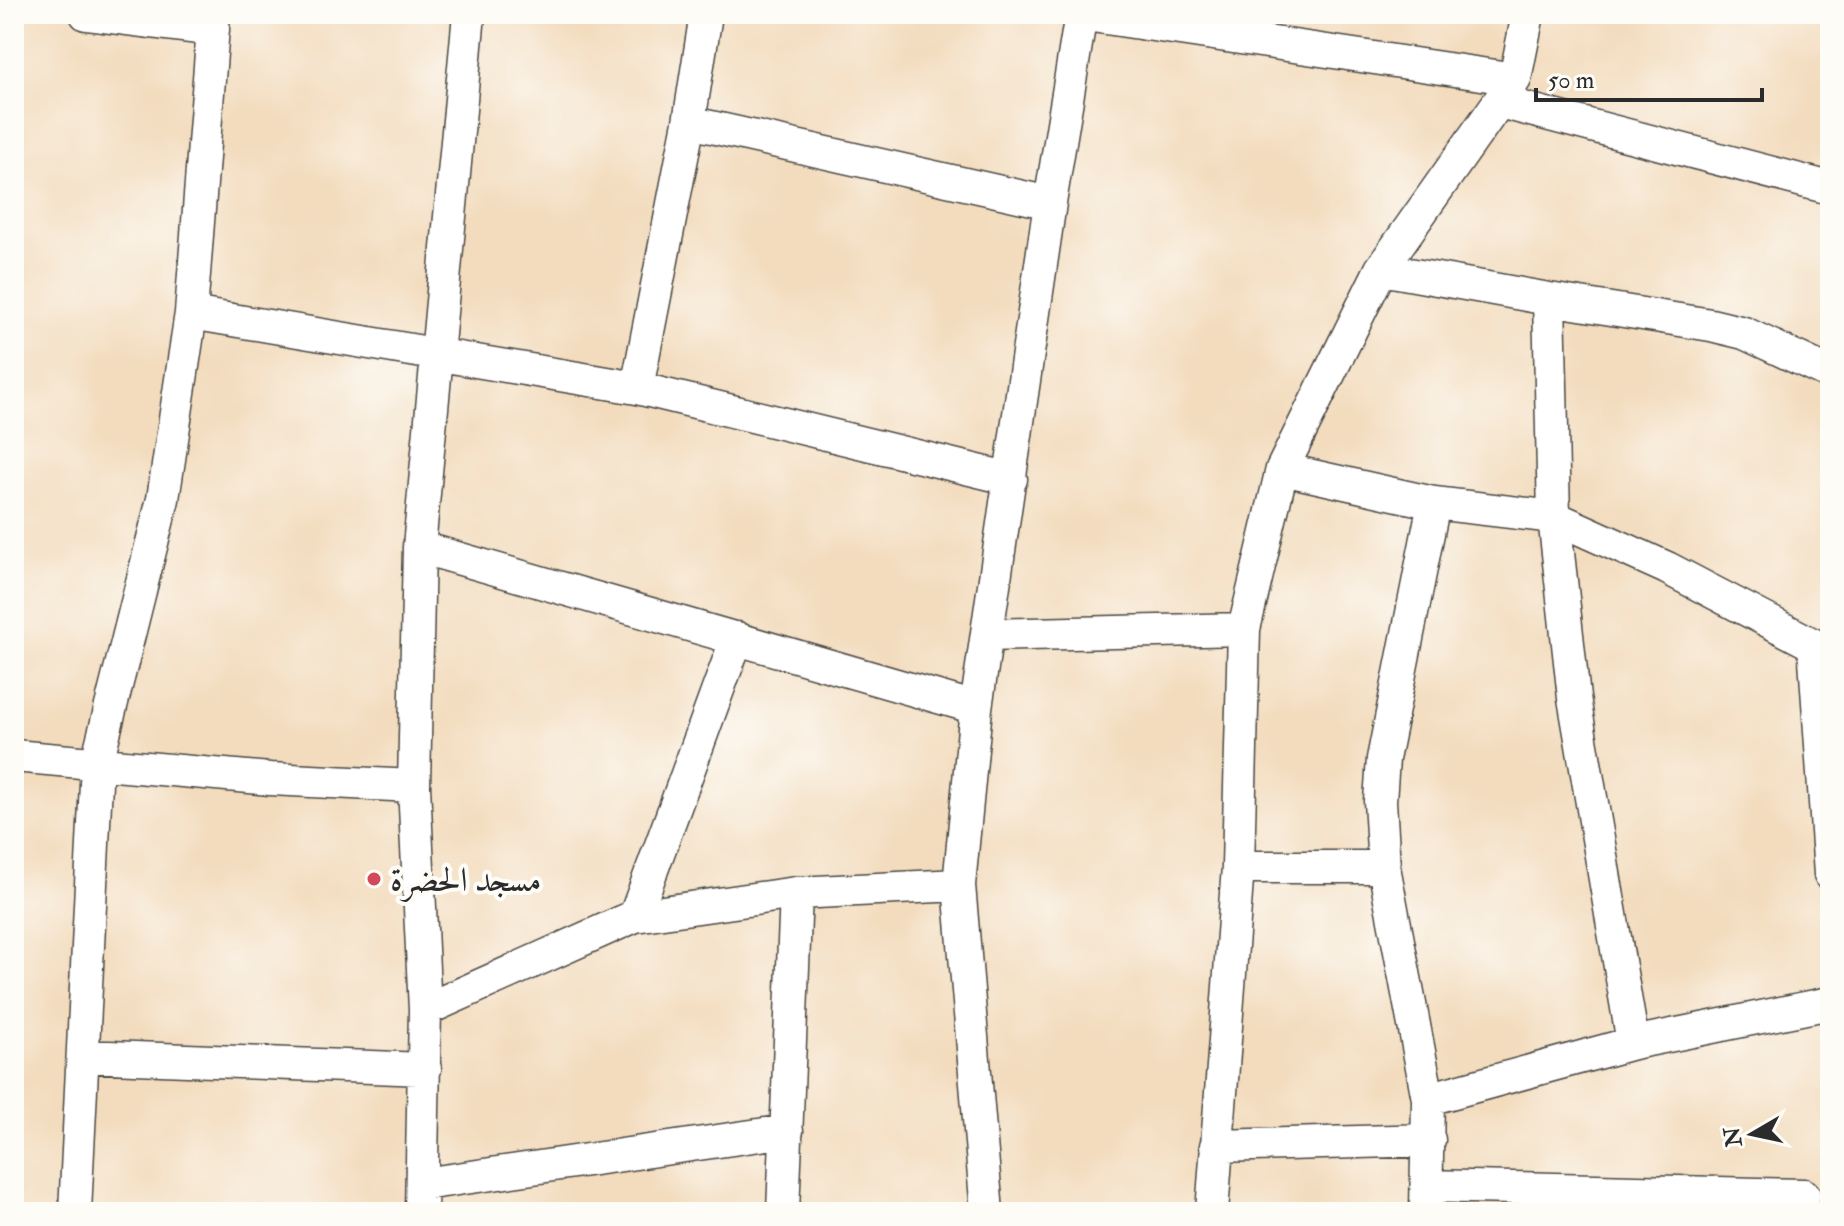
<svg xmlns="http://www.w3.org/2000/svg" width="1844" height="1226" font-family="'IM FELL Double Pica',Amiri,serif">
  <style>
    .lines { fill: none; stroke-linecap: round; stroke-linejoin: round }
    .minor-casing { stroke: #494641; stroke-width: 35 }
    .minor { stroke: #fff; stroke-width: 32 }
    .poi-dot { fill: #d1495b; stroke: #fdfcf7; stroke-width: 3 }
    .labels { text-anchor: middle; stroke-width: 8; stroke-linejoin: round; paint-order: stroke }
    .poi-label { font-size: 34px; fill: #2b2b2b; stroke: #fdfcf7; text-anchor: start }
  </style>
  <rect width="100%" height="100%" fill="#fdfcf7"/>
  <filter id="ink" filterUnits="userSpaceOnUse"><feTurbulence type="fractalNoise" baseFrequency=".0125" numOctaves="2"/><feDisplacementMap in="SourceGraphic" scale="16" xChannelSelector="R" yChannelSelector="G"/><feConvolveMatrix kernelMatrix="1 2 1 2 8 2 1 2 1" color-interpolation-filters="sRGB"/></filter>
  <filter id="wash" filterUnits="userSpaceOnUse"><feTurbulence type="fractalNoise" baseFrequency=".006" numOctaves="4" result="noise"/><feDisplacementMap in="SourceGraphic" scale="32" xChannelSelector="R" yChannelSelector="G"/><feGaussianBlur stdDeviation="1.8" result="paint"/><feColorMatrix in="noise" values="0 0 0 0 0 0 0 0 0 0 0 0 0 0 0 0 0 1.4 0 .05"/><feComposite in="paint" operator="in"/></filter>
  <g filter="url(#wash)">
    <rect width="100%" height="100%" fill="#f3dcbe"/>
  </g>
  <g filter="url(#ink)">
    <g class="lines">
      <defs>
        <path id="minor" d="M86,14L213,30
          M1079,14L1515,79
          M1500,102L1830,188
          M689,122L1050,203
          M1381,269L1549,299
          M191,313L637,388L1011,479
          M637,388L689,122L706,14
          M1282,469L1434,503L1554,517L1667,568L1814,645L1830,649
          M419,547L976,708
          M987,635L1244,629
          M1814,645L1830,874
          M14,756L270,779L414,786
          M1238,867H1384
          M635,916L737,638
          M425,1010L635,916L796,893L959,885
          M1633,1043L1574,698L1554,517L1549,299L1711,325L1744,333L1830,373
          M83,1056L425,1069
          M1428,1099L1633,1043L1830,1003
          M1216,1146L1429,1140
          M423,1184L787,1131
          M1427,1186L1804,1195
          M75,1212L97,762L163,499L191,313L214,14
          M421,1212L425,1010L414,786L419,547L469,14
          M783,1212L796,893
          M987,1212L959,885L976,708L1050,203L1081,14
          M1212,1212L1238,867L1244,629L1282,469L1381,269L1515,79L1528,14
          M1426,1212L1428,1099L1384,867L1380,801L1383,759L1434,503"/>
      </defs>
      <use href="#minor" class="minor-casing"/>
      <use href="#minor" class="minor"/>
    </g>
  </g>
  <circle class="poi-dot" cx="374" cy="879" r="8"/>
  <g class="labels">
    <g class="poi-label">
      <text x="390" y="891">مسجد الحضرة</text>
    </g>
  </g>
  <rect width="1844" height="1226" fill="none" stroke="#fdfcf7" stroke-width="48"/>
  <g transform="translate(1752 1134) rotate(261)" stroke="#fdfcf7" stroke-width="6" paint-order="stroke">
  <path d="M0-6L14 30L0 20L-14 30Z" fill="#2b2b2b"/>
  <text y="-12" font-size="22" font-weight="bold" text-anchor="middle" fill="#2b2b2b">N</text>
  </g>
  <path d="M1536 88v12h226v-12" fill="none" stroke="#2b2b2b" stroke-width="4"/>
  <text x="1548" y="88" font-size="24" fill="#2b2b2b" stroke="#fdfcf7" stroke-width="6" paint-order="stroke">50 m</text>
</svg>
